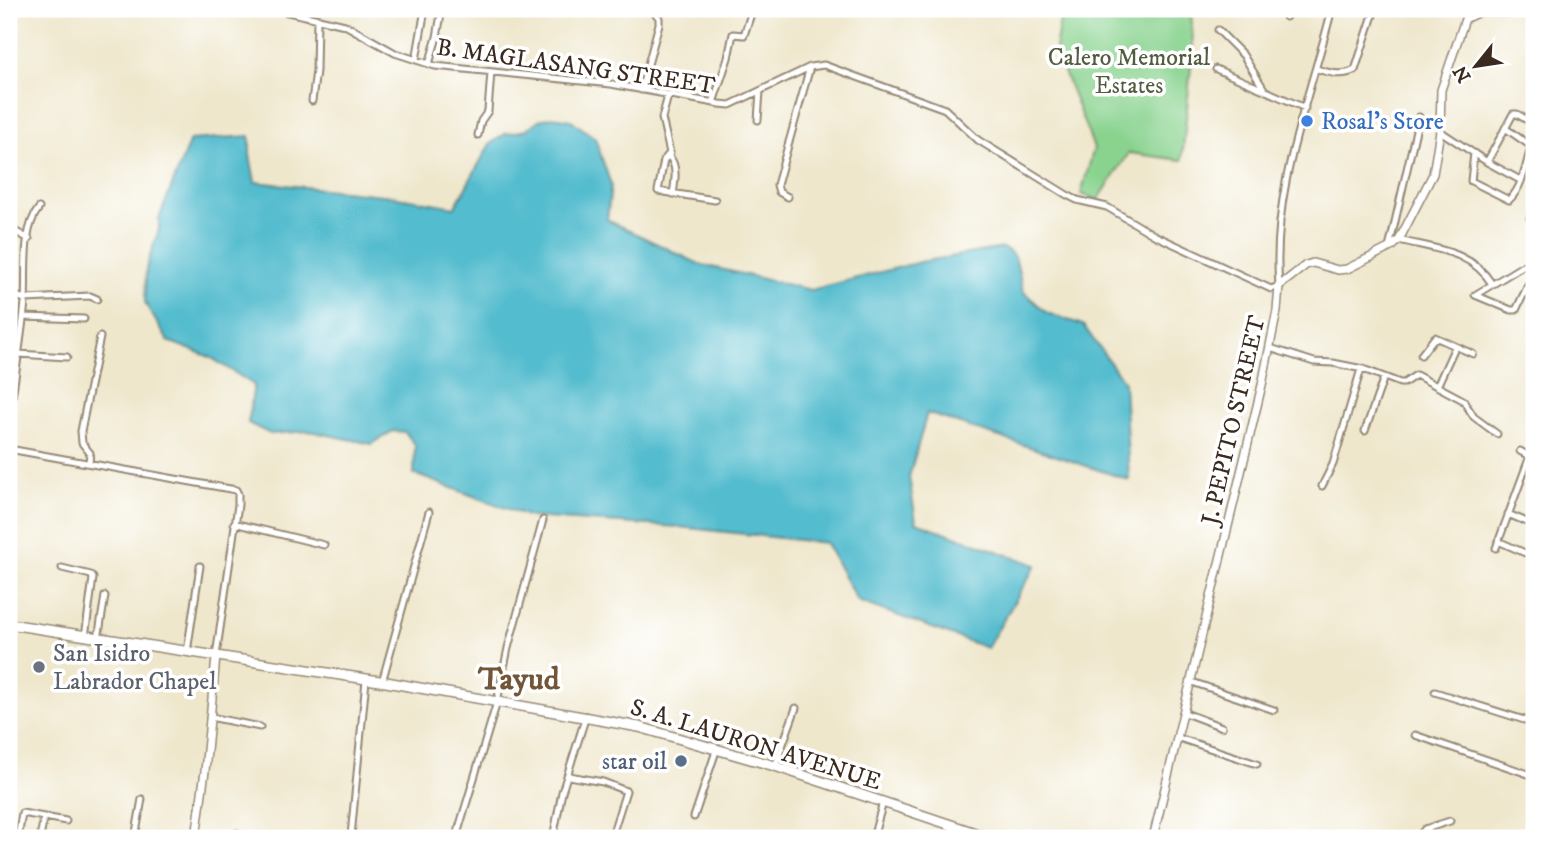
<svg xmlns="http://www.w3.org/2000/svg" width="1543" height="847" font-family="'IM FELL DW Pica',serif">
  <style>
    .green { fill: #89d38f; stroke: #627e56; stroke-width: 2 }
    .water { fill: #52bcce; stroke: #467376; stroke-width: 2 }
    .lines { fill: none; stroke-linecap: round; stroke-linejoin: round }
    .minor-casing { stroke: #958875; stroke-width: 9 }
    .tertiary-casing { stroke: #958875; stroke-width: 10 }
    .trunk-casing { stroke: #958875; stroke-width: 12 }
    .minor { stroke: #fff; stroke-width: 5 }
    .tertiary { stroke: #fff; stroke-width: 7 }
    .trunk { stroke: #fff; stroke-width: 9 }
    .shop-dot { fill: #3f7fe0; stroke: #fff; stroke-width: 2.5 }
    .worship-dot { fill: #6b7280; stroke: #fff; stroke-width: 2.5 }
    .service-dot { fill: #5c6f8a; stroke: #fff; stroke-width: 2.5 }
    .labels { text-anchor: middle; stroke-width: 7; stroke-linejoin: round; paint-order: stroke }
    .park-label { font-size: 24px; fill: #525d40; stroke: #fff }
    .street-label { font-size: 24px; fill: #3b2a1e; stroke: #fff }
    .shop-label { font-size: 24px; fill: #366cbe; stroke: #fff; text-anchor: start }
    .worship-label { font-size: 24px; fill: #5b616d; stroke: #fff; text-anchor: start }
    .service-label { font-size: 24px; fill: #4e5e75; stroke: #fff; text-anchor: end }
    .district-label { font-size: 32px; font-weight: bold; fill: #735638; stroke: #fff }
  </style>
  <rect width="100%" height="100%" fill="#fff"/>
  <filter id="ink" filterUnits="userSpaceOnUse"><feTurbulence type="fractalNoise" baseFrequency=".0143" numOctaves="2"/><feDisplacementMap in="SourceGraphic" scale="14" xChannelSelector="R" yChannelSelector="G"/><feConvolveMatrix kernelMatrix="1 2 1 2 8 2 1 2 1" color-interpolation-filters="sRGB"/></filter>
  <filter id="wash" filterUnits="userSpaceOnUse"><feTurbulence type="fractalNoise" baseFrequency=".00686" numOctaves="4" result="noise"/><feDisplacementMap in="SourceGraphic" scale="28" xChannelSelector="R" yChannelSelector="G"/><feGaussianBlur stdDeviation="1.57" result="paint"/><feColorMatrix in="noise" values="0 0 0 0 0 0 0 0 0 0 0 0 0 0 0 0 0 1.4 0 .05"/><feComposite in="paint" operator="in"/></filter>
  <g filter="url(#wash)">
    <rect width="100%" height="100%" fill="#efe7cc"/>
    <path class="green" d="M1062,9H1191L1193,45L1182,160L1129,153L1098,200L1081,194L1094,148L1055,49Z"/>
    <path class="water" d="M553,117L571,120L595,138L611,185L607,220L699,264L811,290L920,262L1002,248L1009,251L1016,260L1023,291L1047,313L1083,325L1124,382L1129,480L927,413L909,477L916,522L1036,565L987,648L857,601L826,543L679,527L530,517L414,474L415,445L405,432L393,431L372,444L309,431L270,434L248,423L254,385L210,357L168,341L145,303L146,269L159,229V219L190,140L250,136V155L255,182L392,196L455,207L490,144L505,134L526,130L539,120Z"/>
  </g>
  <g filter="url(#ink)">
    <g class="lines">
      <defs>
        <path id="minor" d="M275,9L345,25L395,53L435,66L611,84L720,104L730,105L810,67L824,65L945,109L978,140L1067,195L1077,200L1107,207L1154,235L1271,289L1279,286C1271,191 1309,100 1332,9
          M1286,17L1288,9
          M1218,30L1243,55L1264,89
          M416,60L424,15
          M429,64L437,37L442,9
          M1216,69L1305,108
          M1317,69C1330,73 1342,77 1355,70L1375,9
          M641,90L659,24V18L652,9
          M668,96L662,118L670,153L664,160L658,191L715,200
          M312,101L316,71L317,19
          M713,103L728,58L733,34L744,35L751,14L749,9
          M758,120L760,91
          M1505,128L1531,146
          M1440,131L1487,162L1520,180
          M478,135L481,121L488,111L491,72
          M1474,153L1471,181L1509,200C1524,187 1528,155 1534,136
          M669,156C678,166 675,182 673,194
          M1487,162L1513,114H1517L1534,124
          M788,197L779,192L777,185L810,67
          M1534,207L1530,218L1534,220
          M9,228L29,239
          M1399,240C1434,249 1471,250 1492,284
          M1389,248L1419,117
          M1534,259L1475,295L1511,310H1516L1534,273
          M9,294L25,299L90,296L97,299
          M23,317L84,319
          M1270,348L1314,362L1333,363L1363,369L1400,383H1404L1416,375L1463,400L1474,417L1497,434
          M18,354L67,357
          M1421,355L1435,337L1473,354
          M1438,384L1455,347
          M9,420C14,381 21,342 25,302C27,274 21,231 39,208
          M1365,431L1384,377
          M9,449L236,490L238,494V505L216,656
          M1520,451L1534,459
          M89,463L90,453L82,443L81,431L100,337
          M1322,486L1333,464L1361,369
          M1508,514L1534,525V523
          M234,523L324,545
          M1498,541L1525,553
          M1496,548L1530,456
          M62,568L91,575L93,578L85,637
          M98,639L105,596
          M187,652L200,566
          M382,682L429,512
          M1192,682L1274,710
          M1435,692L1534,723
          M1185,713L1222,727
          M210,717L260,727
          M1415,735L1534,776
          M1179,738L1257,764
          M775,766L796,708
          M569,776L603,782L626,791L613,832L614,838
          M694,817L717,748
          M351,836L366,680
          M18,838L22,813L66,821
          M40,838L44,817
          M95,838H97
          M135,838L142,799
          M236,838L237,833
          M456,838L497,702L508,648L543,520
          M553,838L562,792L586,716
          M873,838L883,802
          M1417,838L1425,829L1450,821"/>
        <path id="tertiary" d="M196,838L205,771L216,657
          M1153,838L1262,385L1277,311L1279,286L1306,265L1313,263L1338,270L1347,269L1393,246L1399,240L1433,174L1440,131L1441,90L1465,19C1491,4 1492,16 1515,12L1517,9"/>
        <path id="trunk" d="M9,624L386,682L639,727L775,766L990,838"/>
      </defs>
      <use href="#minor" class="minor-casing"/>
      <use href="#tertiary" class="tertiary-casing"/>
      <use href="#trunk" class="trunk-casing"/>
      <use href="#minor" class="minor"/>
      <use href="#tertiary" class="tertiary"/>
      <use href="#trunk" class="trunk"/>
    </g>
  </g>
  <circle class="shop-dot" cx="1307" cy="121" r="7"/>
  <circle class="worship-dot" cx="39" cy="667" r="7"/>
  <circle class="service-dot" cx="681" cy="761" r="7"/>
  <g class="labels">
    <g class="park-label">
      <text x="1129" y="65">Calero Memorial<tspan x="1129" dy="28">Estates</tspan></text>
    </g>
    <g class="street-label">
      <text transform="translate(576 66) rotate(8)" y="8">B. MAGLASANG STREET</text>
      <text transform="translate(1233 420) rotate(-77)" y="8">J. PEPITO STREET</text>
      <text transform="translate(756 744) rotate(17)" y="8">S. A. LAURON AVENUE</text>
    </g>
    <g class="shop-label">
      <text x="1321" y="129">Rosal's Store</text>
    </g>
    <g class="worship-label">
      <text x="53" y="661">San Isidro<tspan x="53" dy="28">Labrador Chapel</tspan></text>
    </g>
    <g class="service-label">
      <text x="667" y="769">star oil</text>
    </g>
    <g class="district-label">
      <text x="519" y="689">Tayud</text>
    </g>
  </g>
  <rect width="1543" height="847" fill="none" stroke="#fff" stroke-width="35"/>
  <g transform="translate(1476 66) rotate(240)" stroke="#ffffff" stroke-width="5" paint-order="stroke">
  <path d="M0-5L12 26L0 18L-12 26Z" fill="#3b2a1e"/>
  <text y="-10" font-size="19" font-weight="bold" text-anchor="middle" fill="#3b2a1e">N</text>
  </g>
</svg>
